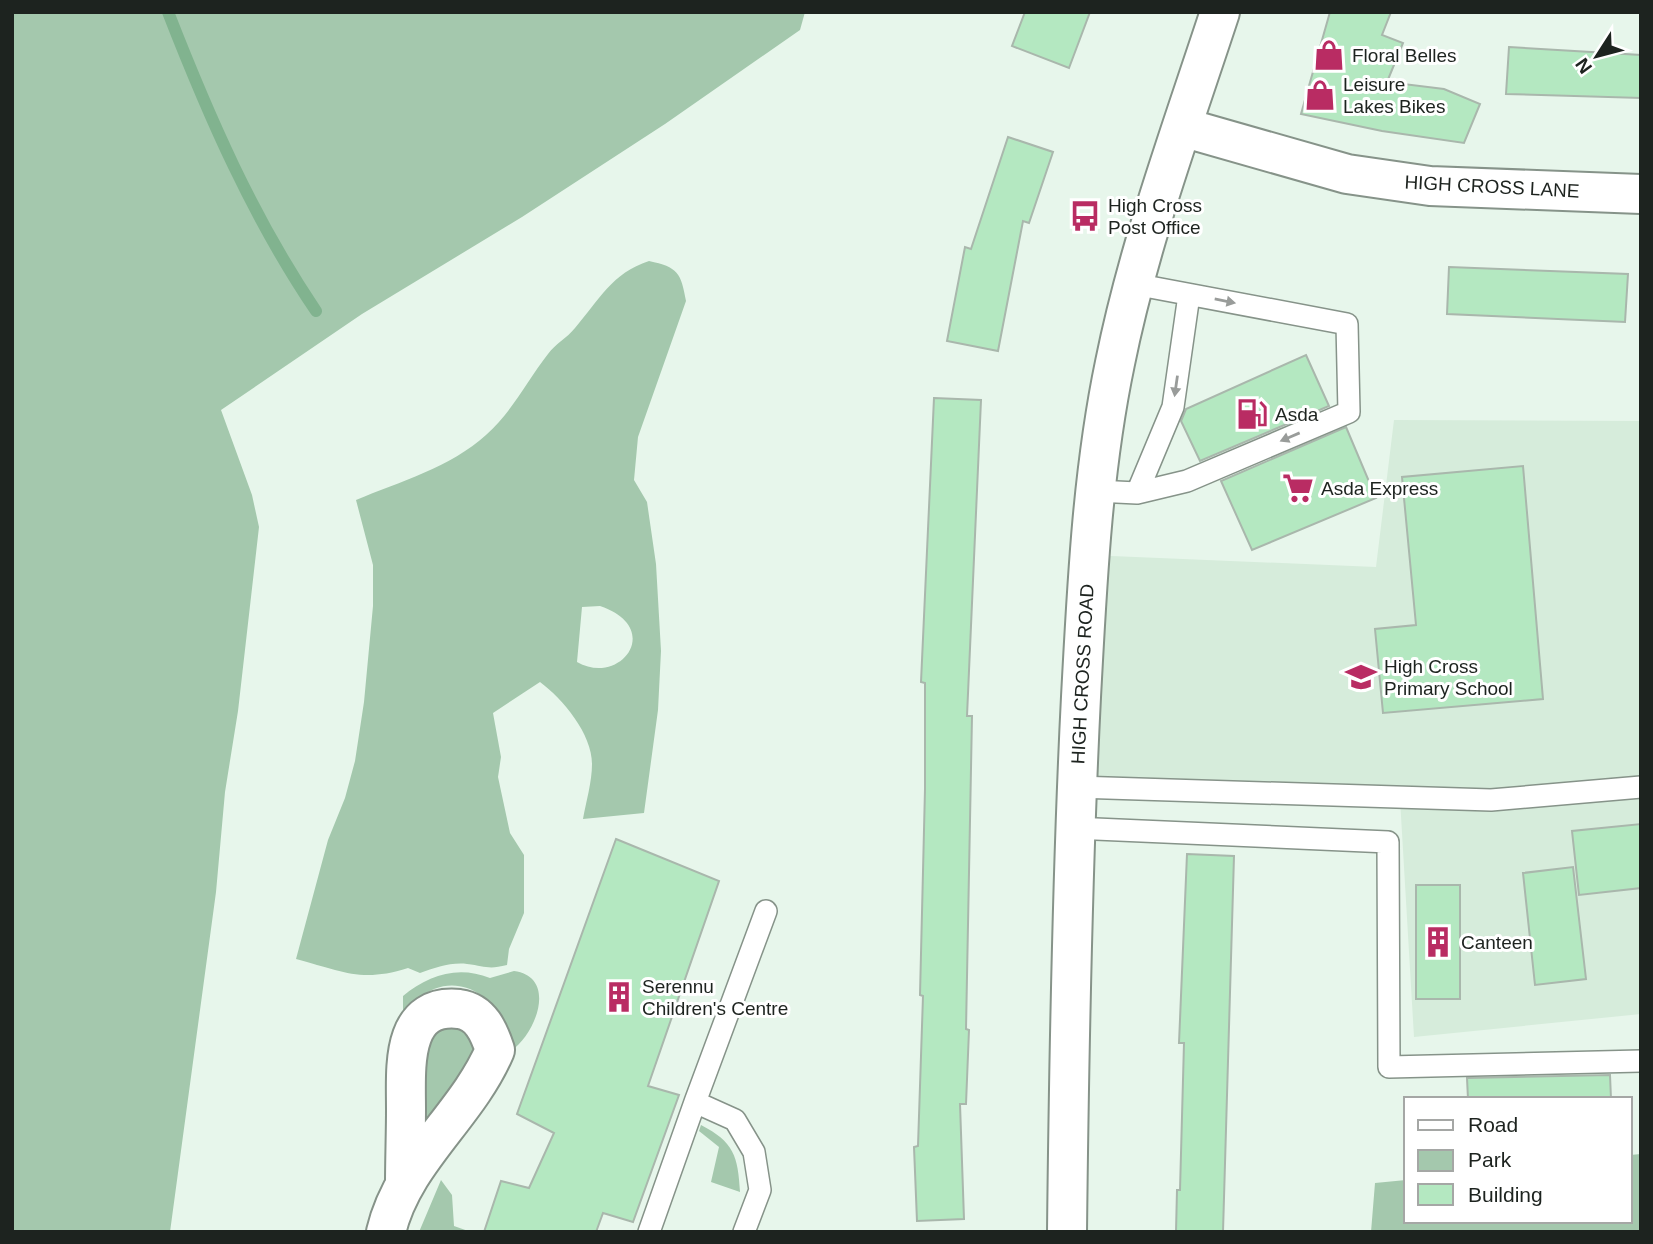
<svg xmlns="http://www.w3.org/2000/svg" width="1653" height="1244" font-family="Helvetica,sans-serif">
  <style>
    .built { fill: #d6ecdb }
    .green { fill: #a4c8ad; fill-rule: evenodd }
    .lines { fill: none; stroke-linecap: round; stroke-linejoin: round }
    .stream { stroke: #81b38f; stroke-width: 12 }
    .building { fill: #b4e8c1; stroke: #a9b7ac; stroke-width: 2 }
    .lane-casing { stroke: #869389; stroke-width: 24 }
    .street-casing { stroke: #869389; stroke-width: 42 }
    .secondary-casing { stroke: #869389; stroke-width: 42 }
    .lane { stroke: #fff; stroke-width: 21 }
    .street { stroke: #fff; stroke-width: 38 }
    .secondary { stroke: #fff; stroke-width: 38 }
    .oneway { fill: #999c9a }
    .labels { text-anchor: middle; stroke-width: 6; stroke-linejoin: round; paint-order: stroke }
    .poi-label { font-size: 19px; fill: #1d231f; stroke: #fff; text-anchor: start }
    .street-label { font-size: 19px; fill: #1d231f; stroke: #fff }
  </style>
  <rect width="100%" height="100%" fill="#e7f6eb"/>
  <path class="built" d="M1394,420L1641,421V1014L1414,1037L1400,799L1076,787L1088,555L1376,567Z"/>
  <path class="green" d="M12,12H805L800,30L665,124L522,217L362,314L221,410L252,495L259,527L238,711L225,792L216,892L170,1232H12Z
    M649,261C678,267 681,273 686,301L638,437L634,480L647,502L656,564L661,651L658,710L644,813L583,819C586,802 592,782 592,764C592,734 563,699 540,682L493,713L501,757L498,777L510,833L524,855V913L509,949L507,965C488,970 485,966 467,964C451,962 435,968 420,973L408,968C361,983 342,971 296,959L328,840L345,798L355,761L364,702L373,606V565L356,500C399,482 451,467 486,435C512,412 527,381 548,354C555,344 567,338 575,328C599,300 612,273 649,261ZM600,606C665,628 620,687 577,662L582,607Z
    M514,971C558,977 536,1034 511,1051C510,1015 475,973 434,989C422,994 412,1005 403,1013V996C428,975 458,965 490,978Z
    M444,1026L468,1032L475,1050L474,1059L424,1123L425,1043Z
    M701,1125C734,1142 738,1156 740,1192L711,1182L719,1147L699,1131Z
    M1641,1154V1232H1371L1375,1183L1406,1180V1221H1630V1155Z
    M441,1180L452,1195L454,1226L471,1232H419Z"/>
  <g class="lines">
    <path class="stream" d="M168,12C209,117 253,218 316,311"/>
  </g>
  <path class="building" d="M1025,12H1090L1069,68L1012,46Z
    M1330,12H1391L1382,35L1403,43L1387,82L1444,89L1480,104L1464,143L1382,131L1301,114Z
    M1509,47L1641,55V98L1506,94Z
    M1008,137L1053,152L1029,223L1023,221L998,351L947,341L965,247L971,249Z
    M1449,267L1628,274L1625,322L1447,314Z
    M1306,355L1329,406L1200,461L1181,421L1186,409Z
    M934,398L981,400L967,716H972L966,1029L969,1030L966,1104H960L964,1219L917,1221L914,1147L918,1146L923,996L920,995L925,789V683L921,682Z
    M1346,427L1376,498L1252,550L1221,481Z
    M1523,466L1543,699L1383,713L1375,629L1416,625L1402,477Z
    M1641,824V888L1579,895L1572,831Z
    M616,839L719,881L648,1086L679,1095L633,1222L603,1213L596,1232H484L501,1181L529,1188L554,1133L517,1114Z
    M1187,854L1234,856L1223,1232H1176L1177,1190H1180L1184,1043H1179Z
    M1573,867L1586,979L1535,985L1523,873Z
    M1416,885H1460V999H1416Z
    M1610,1075L1611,1099H1468L1467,1078Z"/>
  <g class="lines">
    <defs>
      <path id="lane" d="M1096,491L1137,493L1187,481L1349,412L1347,324L1134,284
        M1137,493L1173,407L1189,295
        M1076,787L1491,800L1641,787
        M1073,828L1388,842L1389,1067L1641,1061
        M695,1102L766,911
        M649,1232L695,1102L735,1120L754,1152L760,1190L744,1232"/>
      <path id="street" d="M386,1232C403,1160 467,1116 495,1050C489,1032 481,1012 459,1009C400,1003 406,1068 406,1109C406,1134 405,1159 405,1184"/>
      <path id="secondary" d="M1182,127L1347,174L1430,186L1641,194
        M1067,1232C1069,1053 1072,875 1081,697C1087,586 1092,473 1115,363C1139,244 1182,128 1220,12"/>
    </defs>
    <use href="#lane" class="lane-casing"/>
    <use href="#street" class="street-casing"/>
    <use href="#secondary" class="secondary-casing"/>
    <use href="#lane" class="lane"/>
    <use href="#street" class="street"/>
    <use href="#secondary" class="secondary"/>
  </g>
  <defs><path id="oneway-solid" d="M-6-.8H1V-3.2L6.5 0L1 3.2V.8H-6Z" transform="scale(1.75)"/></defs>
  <g class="oneway">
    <use href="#oneway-solid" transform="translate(1225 301) rotate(11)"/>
    <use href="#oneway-solid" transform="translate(1176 386) rotate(98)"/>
    <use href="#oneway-solid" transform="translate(1290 437) rotate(157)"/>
  </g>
  <defs>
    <symbol id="shop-bare" viewBox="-9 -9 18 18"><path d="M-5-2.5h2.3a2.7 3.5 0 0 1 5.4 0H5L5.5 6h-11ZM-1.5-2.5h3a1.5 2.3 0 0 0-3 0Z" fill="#b92c63" stroke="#fff" stroke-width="2.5" paint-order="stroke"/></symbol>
    <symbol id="bus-bare" viewBox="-9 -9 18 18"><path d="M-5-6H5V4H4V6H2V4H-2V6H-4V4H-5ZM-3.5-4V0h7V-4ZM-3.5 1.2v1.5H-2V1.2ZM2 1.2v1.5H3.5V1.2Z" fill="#b92c63" stroke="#fff" stroke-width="2.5" paint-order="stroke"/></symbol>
    <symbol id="fuel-bare" viewBox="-9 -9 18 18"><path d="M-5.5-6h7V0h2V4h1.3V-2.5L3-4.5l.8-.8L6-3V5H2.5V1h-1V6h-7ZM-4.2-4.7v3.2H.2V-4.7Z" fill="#b92c63" stroke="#fff" stroke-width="2.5" paint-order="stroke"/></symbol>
    <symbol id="supermarket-bare" viewBox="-9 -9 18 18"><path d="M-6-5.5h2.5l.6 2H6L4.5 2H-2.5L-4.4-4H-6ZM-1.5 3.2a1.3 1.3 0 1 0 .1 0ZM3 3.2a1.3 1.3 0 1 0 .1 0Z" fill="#b92c63" stroke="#fff" stroke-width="2.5" paint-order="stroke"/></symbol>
    <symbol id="school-bare" viewBox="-9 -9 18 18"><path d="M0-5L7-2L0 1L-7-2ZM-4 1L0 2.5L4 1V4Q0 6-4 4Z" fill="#b92c63" stroke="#fff" stroke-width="2.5" paint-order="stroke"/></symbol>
    <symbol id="building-bare" viewBox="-9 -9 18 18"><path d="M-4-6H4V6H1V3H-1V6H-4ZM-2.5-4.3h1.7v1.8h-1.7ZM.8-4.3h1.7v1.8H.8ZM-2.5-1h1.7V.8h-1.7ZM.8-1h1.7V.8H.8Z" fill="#b92c63" stroke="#fff" stroke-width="2.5" paint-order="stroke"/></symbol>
  </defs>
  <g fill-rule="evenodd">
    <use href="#shop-bare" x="1307" y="33" width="44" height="44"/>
    <use href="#shop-bare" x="1298" y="73" width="44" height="44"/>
    <use href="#bus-bare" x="1063" y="194" width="44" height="44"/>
    <use href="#fuel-bare" x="1230" y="392" width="44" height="44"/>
    <use href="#supermarket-bare" x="1276" y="466" width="44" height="44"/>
    <use href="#school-bare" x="1339" y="655" width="44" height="44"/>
    <use href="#building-bare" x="1416" y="920" width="44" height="44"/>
    <use href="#building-bare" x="597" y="975" width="44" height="44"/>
  </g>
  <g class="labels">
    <g class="poi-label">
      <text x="1352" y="62">Floral Belles</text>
      <text x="1343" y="91">Leisure<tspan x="1343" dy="22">Lakes Bikes</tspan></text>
      <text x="1108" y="212">High Cross<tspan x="1108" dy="22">Post Office</tspan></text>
      <text x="1275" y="421">Asda</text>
      <text x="1321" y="495">Asda Express</text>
      <text x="1384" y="673">High Cross<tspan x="1384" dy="22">Primary School</tspan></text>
      <text x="1461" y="949">Canteen</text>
      <text x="642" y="993">Serennu<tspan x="642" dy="22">Children's Centre</tspan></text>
    </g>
    <g class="street-label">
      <text transform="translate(1492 186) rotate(3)" y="7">HIGH CROSS LANE</text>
      <text transform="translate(1082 674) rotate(-87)" y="7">HIGH CROSS ROAD</text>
    </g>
  </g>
  <rect width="1653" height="1244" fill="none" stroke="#1d231f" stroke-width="28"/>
  <rect x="1404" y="1097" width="228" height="126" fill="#ffffff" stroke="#a5a7a5" stroke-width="2"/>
  <rect x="1418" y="1120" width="35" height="10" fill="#ffffff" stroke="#a5a7a5" stroke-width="2"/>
  <text x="1468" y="1132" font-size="21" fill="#1d231f">Road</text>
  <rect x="1418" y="1150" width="35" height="21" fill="#a4c8ad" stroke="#a5a7a5" stroke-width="2"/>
  <text x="1468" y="1167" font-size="21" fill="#1d231f">Park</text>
  <rect x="1418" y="1184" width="35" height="21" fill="#b4e8c1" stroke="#a5a7a5" stroke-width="2"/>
  <text x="1468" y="1202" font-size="21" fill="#1d231f">Building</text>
  <g transform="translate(1597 56) rotate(234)" stroke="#ffffff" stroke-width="5" paint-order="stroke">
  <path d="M0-5L12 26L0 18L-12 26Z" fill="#1d231f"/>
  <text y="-10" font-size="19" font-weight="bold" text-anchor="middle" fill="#1d231f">N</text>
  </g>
</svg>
